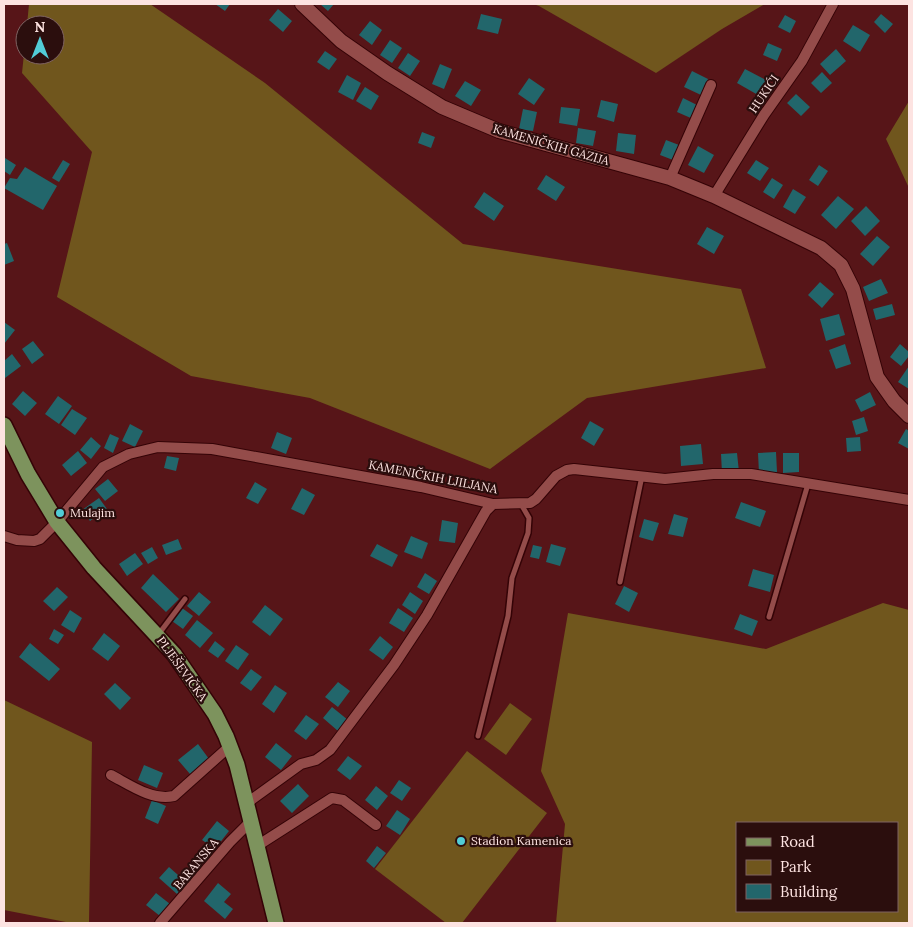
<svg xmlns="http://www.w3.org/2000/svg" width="913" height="927" font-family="Lora,serif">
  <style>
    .green { fill: #70561d; fill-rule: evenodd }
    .building { fill: #22666b }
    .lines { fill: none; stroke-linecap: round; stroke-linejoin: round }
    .lane-casing { stroke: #340306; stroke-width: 8 }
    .street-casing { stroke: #340306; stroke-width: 12 }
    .secondary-casing { stroke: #340306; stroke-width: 16 }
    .primary-casing { stroke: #340306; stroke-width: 18 }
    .lane { stroke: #944c4a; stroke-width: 5 }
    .street { stroke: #944c4a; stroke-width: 10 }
    .secondary { stroke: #944c4a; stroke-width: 14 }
    .primary { stroke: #7d935d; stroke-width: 15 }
    .poi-dot { fill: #52ccd6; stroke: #2b0e0d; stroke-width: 2 }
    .labels { text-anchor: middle; stroke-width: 4.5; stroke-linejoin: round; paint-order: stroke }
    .street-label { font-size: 12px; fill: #fde3e1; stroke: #2b0e0d }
    .poi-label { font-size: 12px; fill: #fde3e1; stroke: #2b0e0d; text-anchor: start }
  </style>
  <rect width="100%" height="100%" fill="#571518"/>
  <path class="green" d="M29,4H150L265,83L463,244L741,289L766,368L587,398L490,469L310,398L191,376L57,297L92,152L22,73L25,44V55H55V25H27Z
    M533,4H765L722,29L656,73L539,6Z
    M909,101V188L886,139Z
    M883,603L909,610V923H556L565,824L541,771L568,613L766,649ZM897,823V911H737V823Z
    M4,700L92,742L89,923H71L4,910Z
    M510,703L532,719L506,755L484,739Z
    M467,751L547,813L462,923H446L375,869Z"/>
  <path class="building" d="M215,4H230L225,11Z
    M320,4H334L328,11Z
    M278,9L292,21L283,32L269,20Z
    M481,14L502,19L498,34L477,29Z
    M881,14L893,24L885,33L874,22Z
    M785,15L796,21L790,33L778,27Z
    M370,21L382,30L372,45L359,35Z
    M853,25L870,35L860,52L843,41Z
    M390,40L402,48L392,63L380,55Z
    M768,43L782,49L777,61L763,55Z
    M836,49L846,61L830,75L820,64Z
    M325,51L337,59L329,70L317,62Z
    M408,53L420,61L410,76L398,68Z
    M440,64L452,69L444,89L432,84Z
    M745,69L766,80L758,95L737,83Z
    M692,71L708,79L701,95L684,87Z
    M822,72L832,83L821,93L811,83Z
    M347,75L361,83L353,100L338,92Z
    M529,78L545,89L534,105L518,94Z
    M465,81L481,90L471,106L455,96Z
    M365,87L379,96L371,110L356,101Z
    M796,94L810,107L801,116L787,103Z
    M683,98L699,106L693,119L677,112Z
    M601,100L618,104L614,122L597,117Z
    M561,107L580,109L577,126L559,123Z
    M523,109L537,112L533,131L519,129Z
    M578,128L596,131L593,146L576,143Z
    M422,132L435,137L431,148L418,143Z
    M618,133L636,135L634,154L616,151Z
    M666,140L679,145L673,160L660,155Z
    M698,146L714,155L704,173L688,165Z
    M5,158L16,165L10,175L4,171Z
    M63,160L70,164L59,182L52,178Z
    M756,160L769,168L760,181L747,173Z
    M819,165L828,171L818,186L809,180Z
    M25,167L57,186L43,210L4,188L10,178L17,179Z
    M546,175L565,187L556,201L537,189Z
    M772,178L783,185L774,199L763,192Z
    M793,189L806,197L795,214L783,207Z
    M484,192L504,206L494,221L474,207Z
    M838,196L854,209L836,229L821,215Z
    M866,206L880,221L865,236L851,221Z
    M707,227L724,236L714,254L697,244Z
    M877,236L890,247L873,266L860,254Z
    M7,243L14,261L4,265V244Z
    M881,279L888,293L869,301L863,287Z
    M820,282L834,294L822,308L808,295Z
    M892,304L895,315L876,320L873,309Z
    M839,314L845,335L826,341L820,319Z
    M4,322L15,330L4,344Z
    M33,341L44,355L32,364L22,349Z
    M845,344L851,364L836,369L829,350Z
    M900,344L909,352V356L901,366L890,357Z
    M12,354L21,366L5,378L4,361Z
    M909,366V389L898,382Z
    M23,391L37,403L25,416L12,404Z
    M870,392L876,405L861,412L855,400Z
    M58,396L72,406L59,424L45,414Z
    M72,409L87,418L75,435L61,425Z
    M864,417L868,431L856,435L852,421Z
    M590,421L604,429L594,446L581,438Z
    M130,424L143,431L135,447L122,441Z
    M906,429L909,431V449L898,443Z
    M277,432L292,438L286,454L271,448Z
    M110,434L119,438L113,453L104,448Z
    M91,437L101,446L91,459L80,450Z
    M860,437L861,451L847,452L846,438Z
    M701,444L703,464L681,466L680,446Z
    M78,451L87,463L71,476L62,465Z
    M776,452L777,472L759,473L758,453Z
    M737,453L739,472L722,473L721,454Z
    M783,453H799V472L783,473Z
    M167,456L179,458L176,471L164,468Z
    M108,479L118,491L105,501L95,489Z
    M255,482L267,489L258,504L246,498Z
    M302,488L315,495L304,515L291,509Z
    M99,498L107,509L90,521L82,510Z
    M741,502L766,511L760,527L735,518Z
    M674,514L688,518L683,537L668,534Z
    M644,519L659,523L653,541L639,537Z
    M442,520L458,523L455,543L439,541Z
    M411,536L428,543L422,559L404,552Z
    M178,539L182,549L166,555L162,545Z
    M377,544L398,555L392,567L370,556Z
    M551,544L566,548L560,566L546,562Z
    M533,545L542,547L539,559L530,557Z
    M152,547L158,558L148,564L141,553Z
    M135,553L143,564L127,576L119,564Z
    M753,569L774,575L770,592L748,586Z
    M425,573L437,581L429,594L417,587Z
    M153,574L179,599L166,612L141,588Z
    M624,586L638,593L629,612L615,604Z
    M57,587L68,597L54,611L43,601Z
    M199,592L211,602L199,616L187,606Z
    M410,592L423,601L415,614L402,605Z
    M265,605L283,619L270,636L252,622Z
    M182,608L193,616L183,629L172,621Z
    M398,608L413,618L404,632L389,623Z
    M70,610L82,618L74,633L61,625Z
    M740,614L758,621L752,636L734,629Z
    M197,620L213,633L200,648L185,635Z
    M54,629L64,635L58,644L49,639Z
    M104,633L120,646L108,661L92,649Z
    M380,636L393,647L383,660L369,650Z
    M215,641L225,649L218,658L208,651Z
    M30,643L60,669L49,681L19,657Z
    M236,645L249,654L238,670L225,661Z
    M251,669L262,677L251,691L240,683Z
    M338,682L350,691L338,707L325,697Z
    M115,683L131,698L120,710L104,694Z
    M275,685L287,693L274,713L262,704Z
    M332,707L348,720L338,731L323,718Z
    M306,715L319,724L306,740L294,731Z
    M276,743L292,756L281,770L265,757Z
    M198,744L209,759L190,774L178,760Z
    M348,756L362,766L350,780L337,770Z
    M144,765L163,773L157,788L138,780Z
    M399,780L411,788L402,801L390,793Z
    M298,784L309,796L292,813L280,801Z
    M376,786L388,796L377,810L365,800Z
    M152,800L166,806L158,824L145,818Z
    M397,810L410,819L400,835L386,826Z
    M217,821L229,831L215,849L202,840Z
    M377,846L386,853L374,868L366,861Z
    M169,867L187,883L177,894L159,878Z
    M218,883L231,894L224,902L233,909L225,919L204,901Z
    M156,893L170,904L160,916L146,905Z"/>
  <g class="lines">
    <defs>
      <path id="lane" d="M620,582L642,476
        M769,617L808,484
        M158,635L185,599
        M478,736L508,616L512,578L528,533L529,518L521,504"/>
      <path id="street" d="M670,178L711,85
        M714,196L764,115L802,61L833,4
        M4,536L17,540L34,541L40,539L57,522L103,467L129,454L158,447L212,449L421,487L493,504L530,503L536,499L556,476L567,470L574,469L665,479L713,474H751L909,500
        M111,775C130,785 152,801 174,796L230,746
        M247,803L301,764L316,760L330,750L394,665L427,615L486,511L493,504
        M257,846L332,798L343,800L376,825
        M160,923L230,842L251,821"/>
      <path id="secondary" d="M302,4L341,41L387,73L442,107L499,131L670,178L714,196L821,248L841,265L853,289L877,377L894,401L909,416"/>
      <path id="primary" d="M4,425L28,474L57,522L94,568L174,654L215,714L226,736L237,765L276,923"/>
    </defs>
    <use href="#lane" class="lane-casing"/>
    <use href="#street" class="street-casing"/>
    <use href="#secondary" class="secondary-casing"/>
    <use href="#primary" class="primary-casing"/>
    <use href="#lane" class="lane"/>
    <use href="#street" class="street"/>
    <use href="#secondary" class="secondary"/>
    <use href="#primary" class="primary"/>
  </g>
  <g class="poi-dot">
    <circle cx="60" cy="513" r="5"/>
    <circle cx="461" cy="841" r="5"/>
  </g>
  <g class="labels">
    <g class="street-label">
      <text transform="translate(764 94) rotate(-56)" y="4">HUKIĆI</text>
      <text transform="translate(551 145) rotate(16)" y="4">KAMENIČKIH GAZIJA</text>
      <text transform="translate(433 477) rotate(11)" y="4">KAMENIČKIH LJILJANA</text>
      <text transform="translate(182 669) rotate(54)" y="4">PLJEŠEVIČKA</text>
      <text transform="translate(196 864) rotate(-50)" y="4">BARANSKA</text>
    </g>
    <g class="poi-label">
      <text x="70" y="517">Mulajim</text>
      <text x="471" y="845">Stadion Kamenica</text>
    </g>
  </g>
  <rect width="913" height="927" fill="none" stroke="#fde3e1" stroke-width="10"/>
  <rect x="736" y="822" width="162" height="90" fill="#2b0e0d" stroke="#7f6362"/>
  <rect x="746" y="838" width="25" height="8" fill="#7d935d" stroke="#7f6362"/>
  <text x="780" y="847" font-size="15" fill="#fde3e1">Road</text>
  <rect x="746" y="860" width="25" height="15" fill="#70561d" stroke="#7f6362"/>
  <text x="780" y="872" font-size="15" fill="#fde3e1">Park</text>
  <rect x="746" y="884" width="25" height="15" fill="#22666b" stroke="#7f6362"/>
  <text x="780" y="897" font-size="15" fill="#fde3e1">Building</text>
  <g transform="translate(40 40)"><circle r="24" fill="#2b0e0d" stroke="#7f6362"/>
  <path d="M0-4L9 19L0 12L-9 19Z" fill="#52ccd6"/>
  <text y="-8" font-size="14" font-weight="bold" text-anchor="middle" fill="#fde3e1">N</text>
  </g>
</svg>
